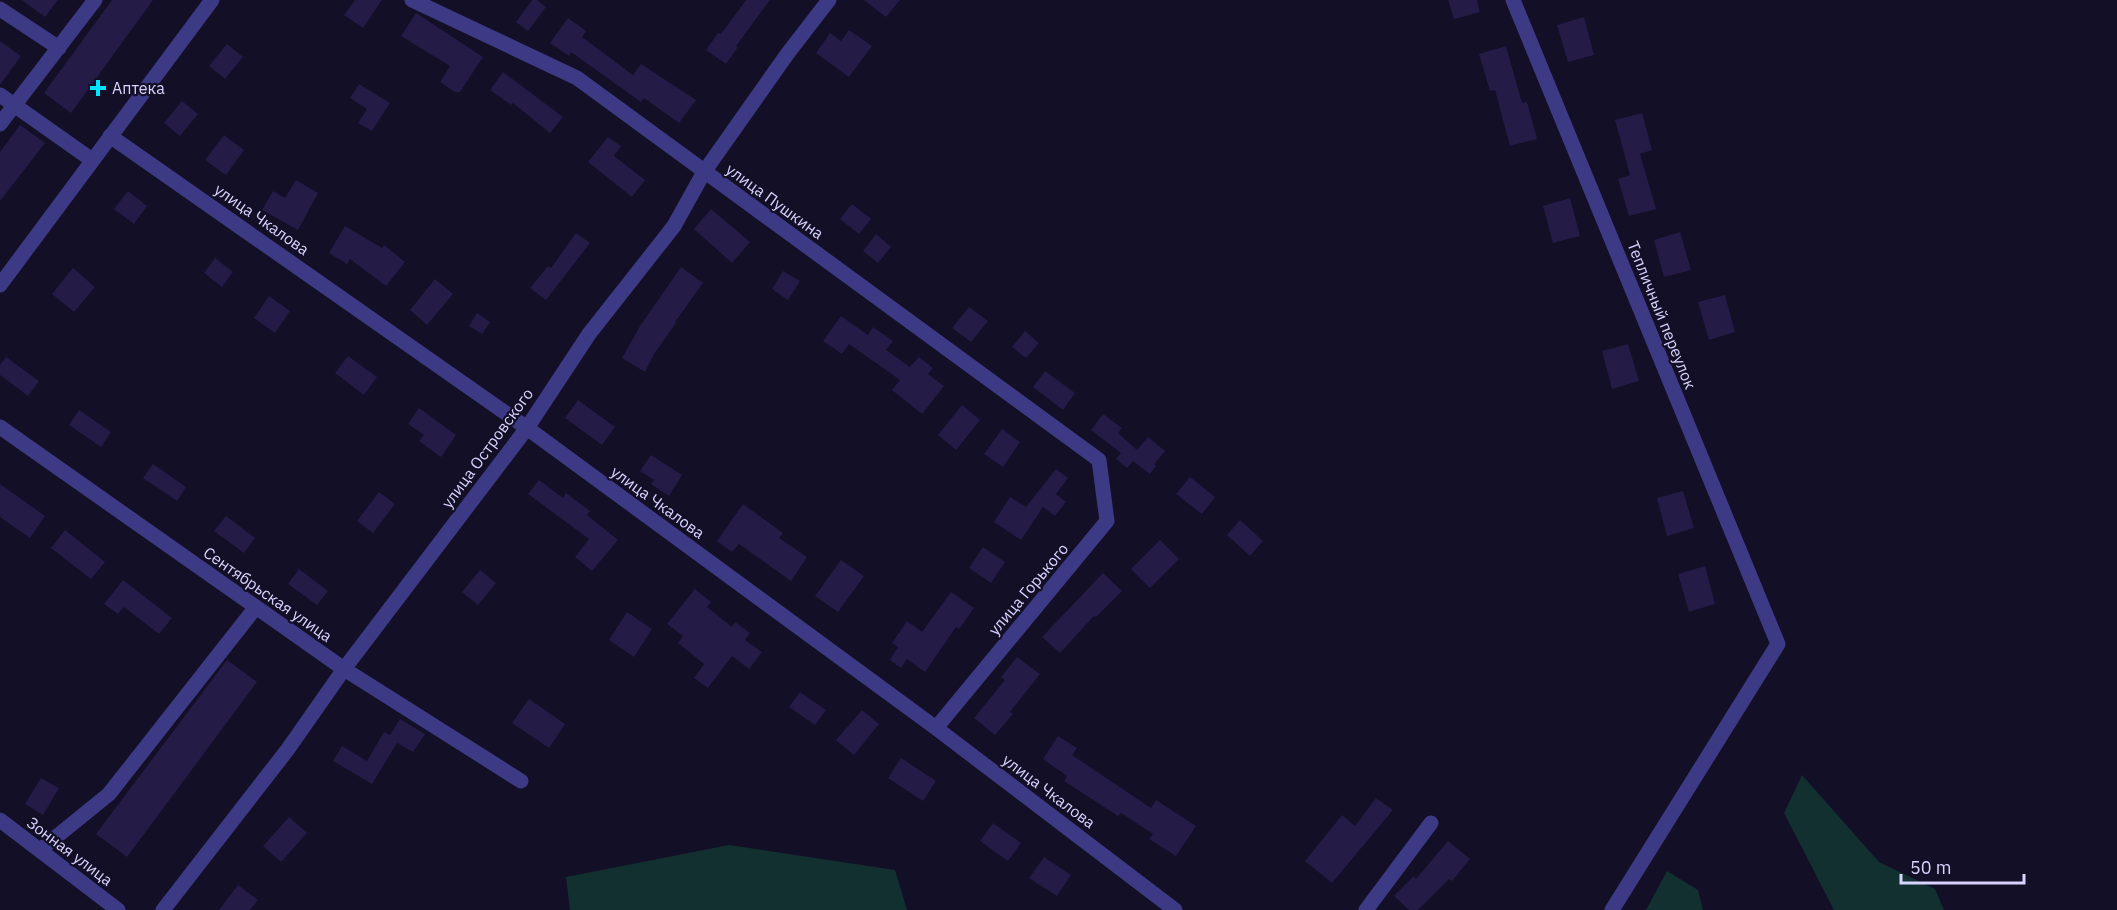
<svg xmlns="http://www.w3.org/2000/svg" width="2117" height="910" font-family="'IBM Plex Sans',sans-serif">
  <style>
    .green { fill: #12302f }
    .building { fill: #241b47 }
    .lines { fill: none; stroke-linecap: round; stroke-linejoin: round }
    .minor { stroke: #3d3a85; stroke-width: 15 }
    .poi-dot { fill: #00e5ff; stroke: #130f26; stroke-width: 2 }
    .labels { text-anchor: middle; stroke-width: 4.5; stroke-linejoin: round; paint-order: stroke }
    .poi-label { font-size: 16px; fill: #d9d4ff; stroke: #130f26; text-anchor: start }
    .street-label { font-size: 16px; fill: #d9d4ff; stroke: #130f26 }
  </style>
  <rect width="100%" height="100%" fill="#130f26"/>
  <path class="green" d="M1802,775L1879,862L1935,889L1944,910H1834L1784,813Z
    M729,845L895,870L907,910H570L566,877Z
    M1667,871L1698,890L1703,910H1646Z"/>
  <path class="building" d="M22,0H58L45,17Z
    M112,0H153L71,113L44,93Z
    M355,0H382L363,28L344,15Z
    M532,0H537L546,7L528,31L516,22Z
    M746,0H770L736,46L738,47L726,64L706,50L718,33L721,34Z
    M864,0H900L886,17Z
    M1448,0H1477L1480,12L1454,19Z
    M416,13L483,57L460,92H455L440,82L450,66L401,36Z
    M1584,17L1594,55L1568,62L1557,25Z
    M568,18L586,31L582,37L633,75L641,64L696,100L679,123L644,98L641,102L571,52L569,56L550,43Z
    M849,30L872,46L849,77L816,53L830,33L841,41Z
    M0,41L21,56L0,85Z
    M227,44L243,57L225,79L209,66Z
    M1506,46L1522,103L1527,102L1537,139L1510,146L1495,90L1490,91L1479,54Z
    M503,72L563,117L550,133L513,103L511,105L490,90Z
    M359,84L390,103L372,131L358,123L367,109L350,98Z
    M182,101L198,114L180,136L164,123Z
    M1642,113L1652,150L1640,154L1656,209L1629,216L1618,179L1630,175L1615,120Z
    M20,125L45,143L0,201V152Z
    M224,135L244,150L226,175L205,160Z
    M608,137L621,146L614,156L645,180L632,197L588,162Z
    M296,180L318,193L298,230L262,210L273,191L285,198Z
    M128,191L147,206L134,224L114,209Z
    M1570,198L1580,236L1553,243L1543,206Z
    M852,204L871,219L859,234L840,219Z
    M711,209L750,242L732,263L694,229Z
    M345,226L382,248L384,245L405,262L386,286L350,259L347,264L329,253Z
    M1680,232L1691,270L1664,277L1654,240Z
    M576,233L590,243L546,300L530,288L548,266L551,268Z
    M876,234L891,247L878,263L863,251Z
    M215,258L233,272L222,287L204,273Z
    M681,267L703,283L675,322L676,323L654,354L645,372L622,358L640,326Z
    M73,268L95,287L74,312L52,294Z
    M783,271L800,281L788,300L772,289Z
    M435,279L453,294L427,325L410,310Z
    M1725,295L1735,332L1709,340L1698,302Z
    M269,296L290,311L275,333L254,318Z
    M969,307L988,321L971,342L952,328Z
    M477,313L490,322L482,334L469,326Z
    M841,316L868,335L873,327L893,341L886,350L910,367L919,357L933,368L928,374L944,386L922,414L892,390L900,380L849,344L842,354L823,341Z
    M1025,331L1039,343L1026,358L1012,347Z
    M1628,344L1639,381L1612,389L1602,351Z
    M348,356L377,377L364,395L335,373Z
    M6,357L39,381L28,396L0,375V365Z
    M1045,371L1075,393L1063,410L1033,387Z
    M578,400L615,427L602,445L565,418Z
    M962,405L980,420L956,450L938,435Z
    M419,408L456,435L441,457L419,441L424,435L408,424Z
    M79,410L111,432L101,447L69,425Z
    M1103,414L1122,428L1118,433L1137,450L1148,437L1165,451L1154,464L1156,466L1150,474L1133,461L1127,468L1116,459L1121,453L1091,430Z
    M1002,429L1020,442L1003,467L984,454Z
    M651,455L682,475L669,496L651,484L654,480L640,471Z
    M153,464L186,487L177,501L143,478Z
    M1056,469L1068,478L1056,494L1066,502L1055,516L1043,507L1021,540L994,522L1010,497L1026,507Z
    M1190,477L1215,497L1202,514L1176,494Z
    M539,480L563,498L566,493L590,511L587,515L618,540L592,571L575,557L589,539L528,494Z
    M0,484L45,516L30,538L0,517Z
    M1683,491L1694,528L1667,536L1657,498Z
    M379,492L395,504L373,533L357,521Z
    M743,504L783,533L779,538L807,557L791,581L739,544L732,552L717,541Z
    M226,516L255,538L244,553L214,531Z
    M1240,520L1263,541L1250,556L1227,535Z
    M65,530L105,562L91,579L51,548Z
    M1160,540L1179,559L1150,588L1131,569Z
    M983,547L1005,562L991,583L969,568Z
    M841,560L864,576L838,612L815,596Z
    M1705,566L1715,604L1689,612L1678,574Z
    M299,569L328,591L317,605L288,584Z
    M480,570L496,583L478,605L462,592Z
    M1103,573L1122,591L1096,617L1094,616L1060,653L1042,637Z
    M123,580L172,618L159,634L124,607L118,614L104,604Z
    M695,589L711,602L707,607L732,627L735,622L750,633L745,640L762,652L749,669L732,656L708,688L694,678L704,664L678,643L683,636L667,624Z
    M951,592L974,608L959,629L956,627L925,672L907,659L901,668L890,660L898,647L892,643L907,621L922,632Z
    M627,612L652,629L634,657L609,640Z
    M1017,657L1040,674L1010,712L1013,714L995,735L974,718L1005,680L1001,677Z
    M227,660L257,682L127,857L96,834Z
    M800,692L826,710L815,725L789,707Z
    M529,699L565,724L549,748L512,723Z
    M862,710L879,724L854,755L836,740Z
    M400,719L425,734L413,752L397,743L372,784L333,761L342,746L367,761L384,732L390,735Z
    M1058,736L1077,748L1072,755L1151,808L1156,800L1196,826L1176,856L1149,839L1153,834L1121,813L1118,816L1064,781L1067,776L1043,759Z
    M901,758L936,781L923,801L888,778Z
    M41,778L59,788L43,815L25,804Z
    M1376,798L1393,810L1332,883L1305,861L1342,815L1355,826Z
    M289,817L307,833L281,862L263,846Z
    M993,823L1021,843L1008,861L980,841Z
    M1448,841L1470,859L1452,881L1449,879L1418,910H1409L1394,896L1414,876L1416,879Z
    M1044,857L1071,875L1057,896L1029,878Z
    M238,885L258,900L250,910H219Z"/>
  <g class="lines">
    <path class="minor" d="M412,0L577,78L1099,460L1107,521L936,728
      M1513,0L1778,644L1612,910
      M0,9L59,48
      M0,95L92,160
      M0,124L95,0
      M110,136L527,428L936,728L1175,910
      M0,285L212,0
      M0,427L344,669L521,781
      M0,820L118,910
      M40,850L109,794L256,607
      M163,910L288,749L344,669L527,428L589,334L674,226L704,172L788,53L829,0
      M1366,910L1431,823"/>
  </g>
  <path class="poi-dot" d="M95 79h6v6h6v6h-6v6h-6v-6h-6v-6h6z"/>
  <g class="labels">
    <g class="poi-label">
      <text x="112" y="94">Аптека</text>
    </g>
    <g class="street-label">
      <text transform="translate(775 201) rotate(36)" y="6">улица Пушкина</text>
      <text transform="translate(262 219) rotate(35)" y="6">улица Чкалова</text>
      <text transform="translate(1662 315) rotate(68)" y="6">Тепличный переулок</text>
      <text transform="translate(487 448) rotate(-54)" y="6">улица Островского</text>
      <text transform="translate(658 502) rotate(36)" y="6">улица Чкалова</text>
      <text transform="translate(1028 589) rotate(-50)" y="6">улица Горького</text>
      <text transform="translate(268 594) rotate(35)" y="6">Сентябрьская улица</text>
      <text transform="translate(1049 791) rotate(37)" y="6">улица Чкалова</text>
      <text transform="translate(70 851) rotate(37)" y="6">Зонная улица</text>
    </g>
  </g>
  <path d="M1901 874v9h123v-9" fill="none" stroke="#d9d4ff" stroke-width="3"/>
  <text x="1910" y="874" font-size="18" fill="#d9d4ff" stroke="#130f26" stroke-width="4.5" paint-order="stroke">50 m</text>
</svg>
